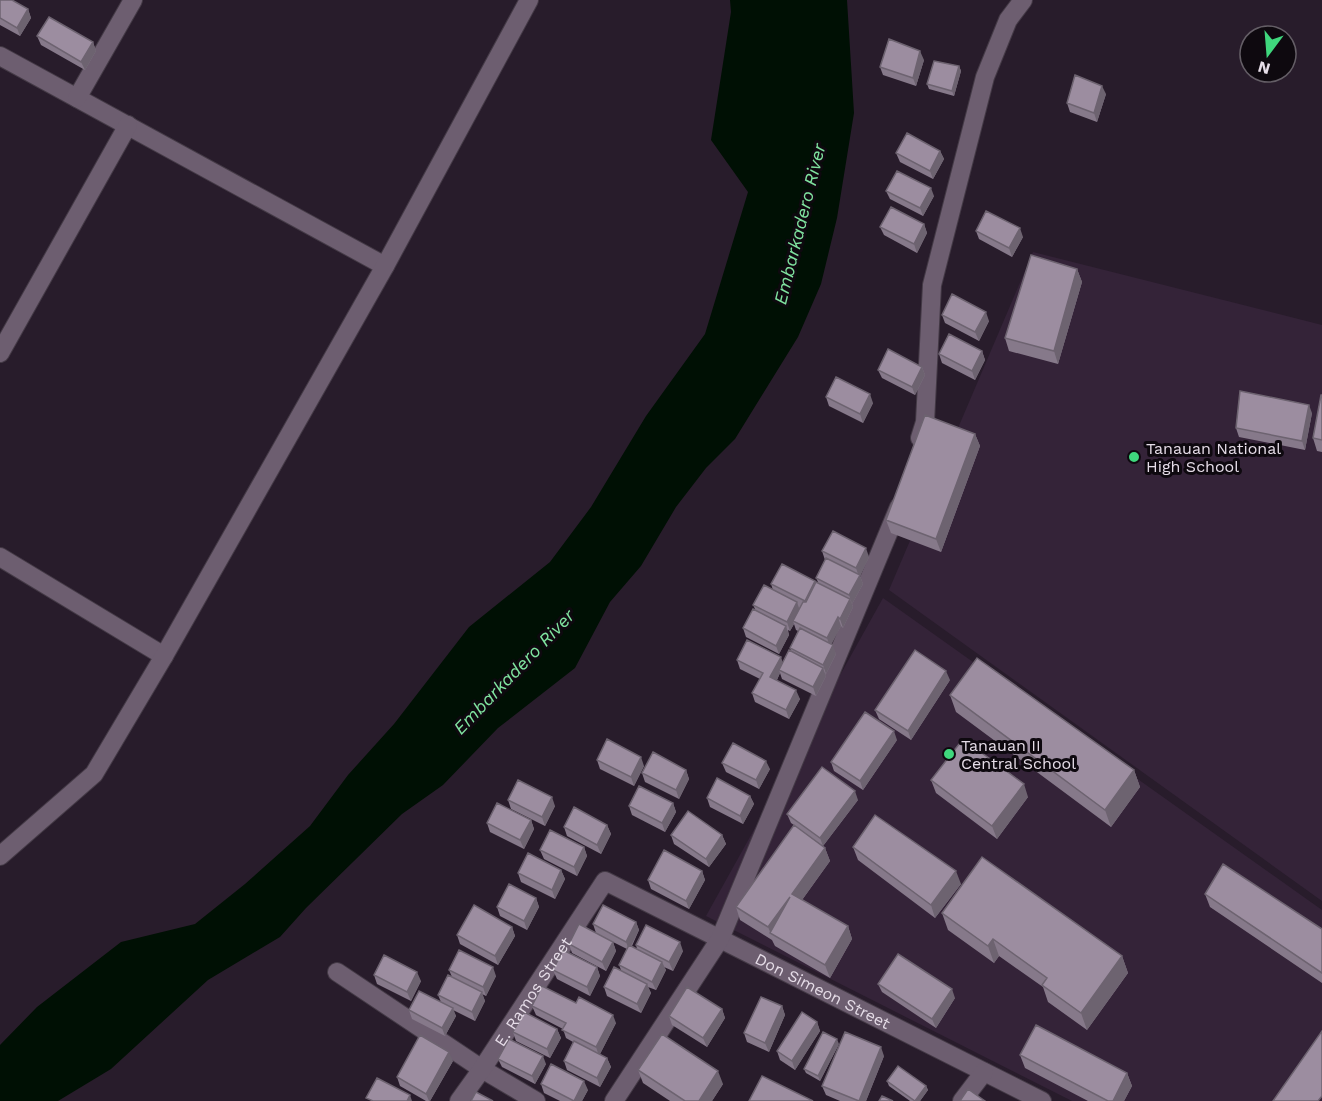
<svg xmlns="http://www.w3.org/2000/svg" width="1322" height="1101" font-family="'Work Sans',sans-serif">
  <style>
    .built { fill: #342338 }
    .water { fill: #001004 }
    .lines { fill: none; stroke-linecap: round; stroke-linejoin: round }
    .street-casing { stroke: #443a46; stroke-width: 20 }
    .street { stroke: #6d5e70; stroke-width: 18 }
    .wall { fill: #86798a }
    .shaded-wall { fill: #6d6370 }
    .building { fill: #9c8da0; stroke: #6d6370; stroke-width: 1.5 }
    .poi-dot { fill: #3fd77d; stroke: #0e090f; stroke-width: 2 }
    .labels { text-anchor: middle; stroke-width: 6; stroke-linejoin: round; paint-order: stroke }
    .poi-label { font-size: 16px; fill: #e6dde8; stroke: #0e090f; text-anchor: start }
    .street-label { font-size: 16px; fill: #e6dde8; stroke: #0e090f }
    .water-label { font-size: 18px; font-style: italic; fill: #80e4a0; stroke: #0e090f }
  </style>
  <rect width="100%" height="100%" fill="#281c2b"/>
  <path class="built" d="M1033,252L1322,325V901L889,590Z
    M883,598L1322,910V1101H1072L706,916Z"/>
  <path class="water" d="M730,0H847L854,113L837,218L821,284L798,337L735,439L706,468L676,507L641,566L610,602L575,668L498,728L443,785L402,814L306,908L280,937L208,980L111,1069L58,1101H0V1045L37,1007L121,942L195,924L245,884L310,826L348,775L394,724L469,627L550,562L591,507L646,416L705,334L748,192L711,140L731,12Z"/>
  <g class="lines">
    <defs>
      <g id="street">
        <path d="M0,56L385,266"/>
        <path d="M77,98L133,0"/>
        <path d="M0,353L128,125"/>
        <path d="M920,438L925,422L932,285L985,77L1008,20L1023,0"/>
        <path d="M0,557L164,656"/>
        <path d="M0,856L94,774L164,656L385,266L529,0"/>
        <path d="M337,972L482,1069L536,1101"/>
        <path id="s1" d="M459,1101L482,1069L605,881L1042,1101"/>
        <path d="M614,1101L720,939L899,507"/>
        <path d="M962,1101L984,1072"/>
      </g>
    </defs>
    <use href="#street" class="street-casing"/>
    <use href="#street" class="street"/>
  </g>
  <path class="wall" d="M0,0L28,9L31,18L20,36L0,25Z
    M37,36L93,42L96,51L85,70L41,45Z
    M924,60L916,86L883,75L880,67Z
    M959,66L961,71L954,96L929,89L927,84Z
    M1106,94L1097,122L1070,112L1067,103Z
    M940,151L944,159L933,179L900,162L896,153Z
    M886,191L934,196L923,216L890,199Z
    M924,224L927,233L917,253L884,235L880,227Z
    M976,231L1023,237L1012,257L979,239Z
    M1077,269L1082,282L1058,364L1009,351L1005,338Z
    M942,315L989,321L979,341L945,323Z
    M982,351L985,360L975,380L942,363L939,354Z
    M922,367L925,375L915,395L882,378L878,370Z
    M1322,395V452L1317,451L1313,438Z
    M826,397L873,403L863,423L829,406Z
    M1312,413L1305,450L1239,437L1236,428Z
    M975,434L980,446L941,552L891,533L886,520Z
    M822,551L869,557L860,576L863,584L852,604L853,607L843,628L841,626L831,644L836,654L826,674L825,673L826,676L816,696L782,679L780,673L777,680L800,699L789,719L755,702L752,693L760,679L740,669L737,660L783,663L791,651L790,648L798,631L796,630L794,624L790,631L788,630L789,635L779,654L746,637L743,628L755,609L753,605L773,590L771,584L815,581L816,583L818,582L816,578L825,560Z
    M950,680L911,740L879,719L875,710Z
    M950,695L1134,770L1140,787L1111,827L956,712Z
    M897,740L863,790L834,771L831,762Z
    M597,760L644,766L634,786L600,769Z
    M722,763L770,769L759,789L726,772Z
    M686,770L689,779L679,799L645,782L642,773Z
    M931,780L1028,797L997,839L936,793Z
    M750,796L754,804L743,824L710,807L707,798Z
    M508,800L555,806L545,826L511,809Z
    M858,800L823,846L808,836L825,848L830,861L802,900L848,926L852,939L830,978L775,946L772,940L740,920L736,907L794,825L791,823L787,814Z
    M673,803L676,812L665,832L632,815L629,806Z
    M531,820L534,829L524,849L490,832L487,823Z
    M607,825L611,834L601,854L567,836L564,827Z
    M671,835H722L726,844L709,867L674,844Z
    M584,847L587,856L577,876L544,859L540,850Z
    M853,847L961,884L935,918L858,860Z
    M561,870L565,879L555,899L521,882L518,873Z
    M702,871L705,880L689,909L651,889L648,880Z
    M1205,894L1322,929V983L1210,907Z
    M536,898L539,907L527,930L500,916L497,907Z
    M942,913L1122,956L1128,973L1087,1030L1048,1002L1043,987L999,956L994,963L948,930Z
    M636,922L639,930L632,946L637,949L636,945L683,951L673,971L664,967L666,970L656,990L648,987L651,993L641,1013L607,996L604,987L621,970L619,965L627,949L613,942L616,951L606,971L572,953L569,944L596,933L593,924Z
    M512,927L515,936L498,965L460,944L457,935Z
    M597,967L600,976L590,996L557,979L553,970Z
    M449,970L496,976L486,996L482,994L485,1001L475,1021L453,1010L456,1016L445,1036L412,1019L409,1010L441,1002L438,995L452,977Z
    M374,975L421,981L411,1001L377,984Z
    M878,984L955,998L936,1028L882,992Z
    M532,1006L616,1023L600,1054L607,1058L611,1067L600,1087L567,1070L564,1061L573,1042L566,1038L563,1029L536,1015Z
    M782,1006L785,1015L769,1052L747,1042L744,1033Z
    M722,1009L725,1018L707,1047L672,1025L669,1016Z
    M817,1022L820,1031L795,1070L780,1060L777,1051Z
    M557,1029L561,1038L550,1058L516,1041L513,1032Z
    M839,1044L820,1081L806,1073L804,1069Z
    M1020,1055L1127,1073L1132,1086L1124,1101H1088L1025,1068Z
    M884,1056L866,1101H840L826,1095L822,1086Z
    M498,1059L546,1064L535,1084L502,1067Z
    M453,1061L430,1101H426L400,1086L397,1077Z
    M638,1070L723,1084L712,1101H670L643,1083Z
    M887,1081L926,1086L928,1090L920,1101H910L889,1086Z
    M541,1084L588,1090L582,1101H560L544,1093Z"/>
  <path class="shaded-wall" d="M28,9L31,18L20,36L17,28Z
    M93,42L96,51L85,70L81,62Z
    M920,51L924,60L916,86L913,78Z
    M959,66L961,71L954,96L952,91Z
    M1102,86L1106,94L1097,122L1094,113Z
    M940,151L944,159L933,179L930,171Z
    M931,188L934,196L923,216L920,208Z
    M924,224L927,233L917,253L914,244Z
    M1020,228L1023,237L1012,257L1009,248Z
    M1077,269L1082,282L1058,364L1054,351Z
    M986,312L989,321L979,341L975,332Z
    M982,351L985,360L975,380L972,371Z
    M922,367L925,375L915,395L912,387Z
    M870,394L873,403L863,423L860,414Z
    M1309,405L1312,413L1305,450L1302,441Z
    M975,434L980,446L941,552L936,539Z
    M866,548L869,557L860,576L863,584L852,604L849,595L859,577L856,568Z
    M850,599L853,607L843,628L840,619Z
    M797,602L800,611L793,621L794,624L790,631L787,622Z
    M838,617L841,626L830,647L827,638Z
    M786,626L789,635L779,654L776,646Z
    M833,645L836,654L826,674L823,665Z
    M781,657L784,666L779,670L780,673L774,686L770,677Z
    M823,668L826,676L816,696L813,687Z
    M946,671L950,680L911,740L908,731Z
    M796,690L800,699L789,719L786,710Z
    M894,731L897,740L863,790L860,781Z
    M641,757L644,766L634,786L631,777Z
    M766,761L770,769L759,789L756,780Z
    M686,770L689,779L679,799L676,790Z
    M1134,770L1140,787L1111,827L1105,810Z
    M1024,784L1028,797L997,839L992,826Z
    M855,791L858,800L823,846L820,838Z
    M750,796L754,804L743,824L740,816Z
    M552,797L555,806L545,826L542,817Z
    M673,803L676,812L665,832L662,823Z
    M531,820L534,829L524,849L520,840Z
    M607,825L611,834L601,854L597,845Z
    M722,835L726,844L709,867L706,859Z
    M584,847L587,856L577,876L574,867Z
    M825,848L830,861L797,907L792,894Z
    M561,870L565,879L555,899L552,890Z
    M702,871L705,880L689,909L686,901Z
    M956,871L961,884L935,918L931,905Z
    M790,897L771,934L768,927Z
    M536,898L539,907L527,930L524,921Z
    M636,922L639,930L629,950L626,942Z
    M848,926L852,939L830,978L825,965Z
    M512,927L515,936L498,965L495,956Z
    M993,939L999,956L994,963L988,946Z
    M613,942L616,951L606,971L602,962Z
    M680,942L683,951L673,971L669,962Z
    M1122,956L1128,973L1087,1030L1081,1013Z
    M662,962L666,970L656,990L652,982Z
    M493,967L496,976L486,996L483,987Z
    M597,967L600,976L590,996L587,987Z
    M417,972L421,981L411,1001L407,992Z
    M647,984L651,993L641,1013L637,1004Z
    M952,989L955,998L936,1028L932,1019Z
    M482,992L485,1001L475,1021L472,1012Z
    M782,1006L785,1015L769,1052L765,1043Z
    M453,1008L456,1016L445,1036L442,1028Z
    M722,1009L725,1018L707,1047L703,1038Z
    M613,1015L616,1023L599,1056L596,1047Z
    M817,1022L820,1031L795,1070L792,1061Z
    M557,1029L561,1038L550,1058L547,1049Z
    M837,1039L839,1044L820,1081L818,1076Z
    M881,1047L884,1056L866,1101H859Z
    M449,1052L453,1061L430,1101H429L426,1094Z
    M543,1056L546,1064L535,1084L532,1076Z
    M607,1058L611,1067L600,1087L597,1078Z
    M718,1071L723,1084L712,1101H699Z
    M1127,1073L1132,1086L1124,1101H1113Z
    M584,1081L588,1090L582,1101H574Z
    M926,1086L928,1090L920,1101H915Z
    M410,1095L412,1101H407Z"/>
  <path class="building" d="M0,0H12L28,9L17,28L0,18Z
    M49,17L93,42L81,62L37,36Z
    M889,39L920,51L913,78L880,67Z
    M934,61L959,66L952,91L927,84Z
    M1075,75L1102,86L1094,113L1067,103Z
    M907,133L940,151L930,171L896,153Z
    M897,171L931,188L920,208L886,191Z
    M891,207L924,224L914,244L880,227Z
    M986,211L1020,228L1009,248L976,231Z
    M1031,255L1077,269L1054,351L1005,338Z
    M952,294L986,312L975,332L942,315Z
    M949,334L982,351L972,371L939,354Z
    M888,349L922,367L912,387L878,370Z
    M836,377L870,394L860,414L826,397Z
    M1240,391L1309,405L1302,441L1236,428Z
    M1321,395H1322V440L1313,438Z
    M925,415L975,434L936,539L886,520Z
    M833,531L866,548L856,568L822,551Z
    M826,558L860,575L849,595L816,578Z
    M782,564L815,581L805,601L771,584Z
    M816,582L850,599L840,619L838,617L827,638L793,621L803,602H806Z
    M764,585L797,602L787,622L753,605Z
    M753,609L786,626L776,646L743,628Z
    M800,628L833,645L823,665L790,648Z
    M747,640L781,657L770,677L796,690L786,710L752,693L763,673L737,660Z
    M789,650L823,668L813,687L779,670Z
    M915,650L946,671L908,731L875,710Z
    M977,658L1134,770L1105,810L950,695Z
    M865,712L894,731L860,781L831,762Z
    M607,739L641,757L631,777L597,760Z
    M963,739L1024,784L992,826L931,780Z
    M733,743L766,761L756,780L722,763Z
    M653,752L686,770L676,790L642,773Z
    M822,767L855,791L820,838L787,814Z
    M717,778L750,796L740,816L707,798Z
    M518,780L552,797L542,817L508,800Z
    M639,786L673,803L662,823L629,806Z
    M497,803L531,820L520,840L487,823Z
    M574,807L607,825L597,845L564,827Z
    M688,811L722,835L706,859L671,835Z
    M875,815L956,871L931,905L853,847Z
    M794,825L825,848L792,894L848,926L825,965L770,933L790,897L768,927L736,907Z
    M550,830L584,847L574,867L540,850Z
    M664,850L702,871L686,901L648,880Z
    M528,853L561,870L552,890L518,873Z
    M982,857L1122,956L1081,1013L1042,985L1047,978L993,939L988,946L942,913Z
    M1223,864L1322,929V973L1205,894Z
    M509,884L536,898L524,921L497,907Z
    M474,905L512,927L495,956L457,935Z
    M603,905L636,922L626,942L593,924Z
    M579,924L613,942L602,962L569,944Z
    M646,925L680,942L669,962L636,945Z
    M629,945L662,962L652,982L619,965Z
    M459,950L493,967L483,987L449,970Z
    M563,950L597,967L587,987L553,970Z
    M898,954L952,989L932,1019L878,984Z
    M384,955L417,972L407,992L374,975Z
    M614,967L647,984L637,1004L604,987Z
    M448,975L482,992L472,1012L438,995Z
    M542,986L576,1003L579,997L613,1015L596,1047L562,1030L566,1023L532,1006Z
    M687,987L722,1009L703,1038L669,1016Z
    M419,991L453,1008L442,1028L409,1010Z
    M761,997L782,1006L765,1043L744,1033Z
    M524,1012L557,1029L547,1049L513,1032Z
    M802,1012L817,1022L792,1061L777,1051Z
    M1036,1025L1127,1073L1113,1101H1108L1020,1055Z
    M1322,1031V1096L1318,1101H1273Z
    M823,1032L837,1039L818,1076L804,1069Z
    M845,1032L881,1047L859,1101L822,1086Z
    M662,1034L718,1071L699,1101H685L638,1070Z
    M420,1035L449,1052L426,1094L397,1077Z
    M509,1039L543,1056L532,1076L498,1059Z
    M574,1041L607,1058L597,1078L564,1061Z
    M551,1064L584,1081L574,1101L541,1084Z
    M898,1066L926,1086L915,1101L887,1081Z
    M762,1076L813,1101H749Z
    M377,1078L410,1095L407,1101H373L366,1098Z
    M968,1089L985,1101H960Z
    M476,1092L493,1101H471Z
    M882,1096L893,1101H879Z"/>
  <g class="poi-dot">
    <circle cx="1134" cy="457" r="6"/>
    <circle cx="949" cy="754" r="6"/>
  </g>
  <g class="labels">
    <g class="poi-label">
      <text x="1146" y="454">Tanauan National<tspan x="1146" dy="18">High School</tspan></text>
      <text x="961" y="751">Tanauan II<tspan x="961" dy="18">Central School</tspan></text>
    </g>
    <g class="street-label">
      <text dy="6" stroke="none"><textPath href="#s1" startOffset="508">Don Simeon Street</textPath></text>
      <text dy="6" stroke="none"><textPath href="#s1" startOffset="132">E. Ramos Street</textPath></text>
    </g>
    <g class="water-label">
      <text transform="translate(800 224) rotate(-76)" y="6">Embarkadero River</text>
      <text transform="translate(514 672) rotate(-46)" y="6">Embarkadero River</text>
    </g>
  </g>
  <g transform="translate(1268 54) rotate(196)"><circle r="28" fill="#0e090f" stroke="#645e66" stroke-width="1.5"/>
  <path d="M0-4.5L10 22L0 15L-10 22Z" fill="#3fd77d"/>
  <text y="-9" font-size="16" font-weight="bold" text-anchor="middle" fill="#e6dde8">N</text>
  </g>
</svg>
